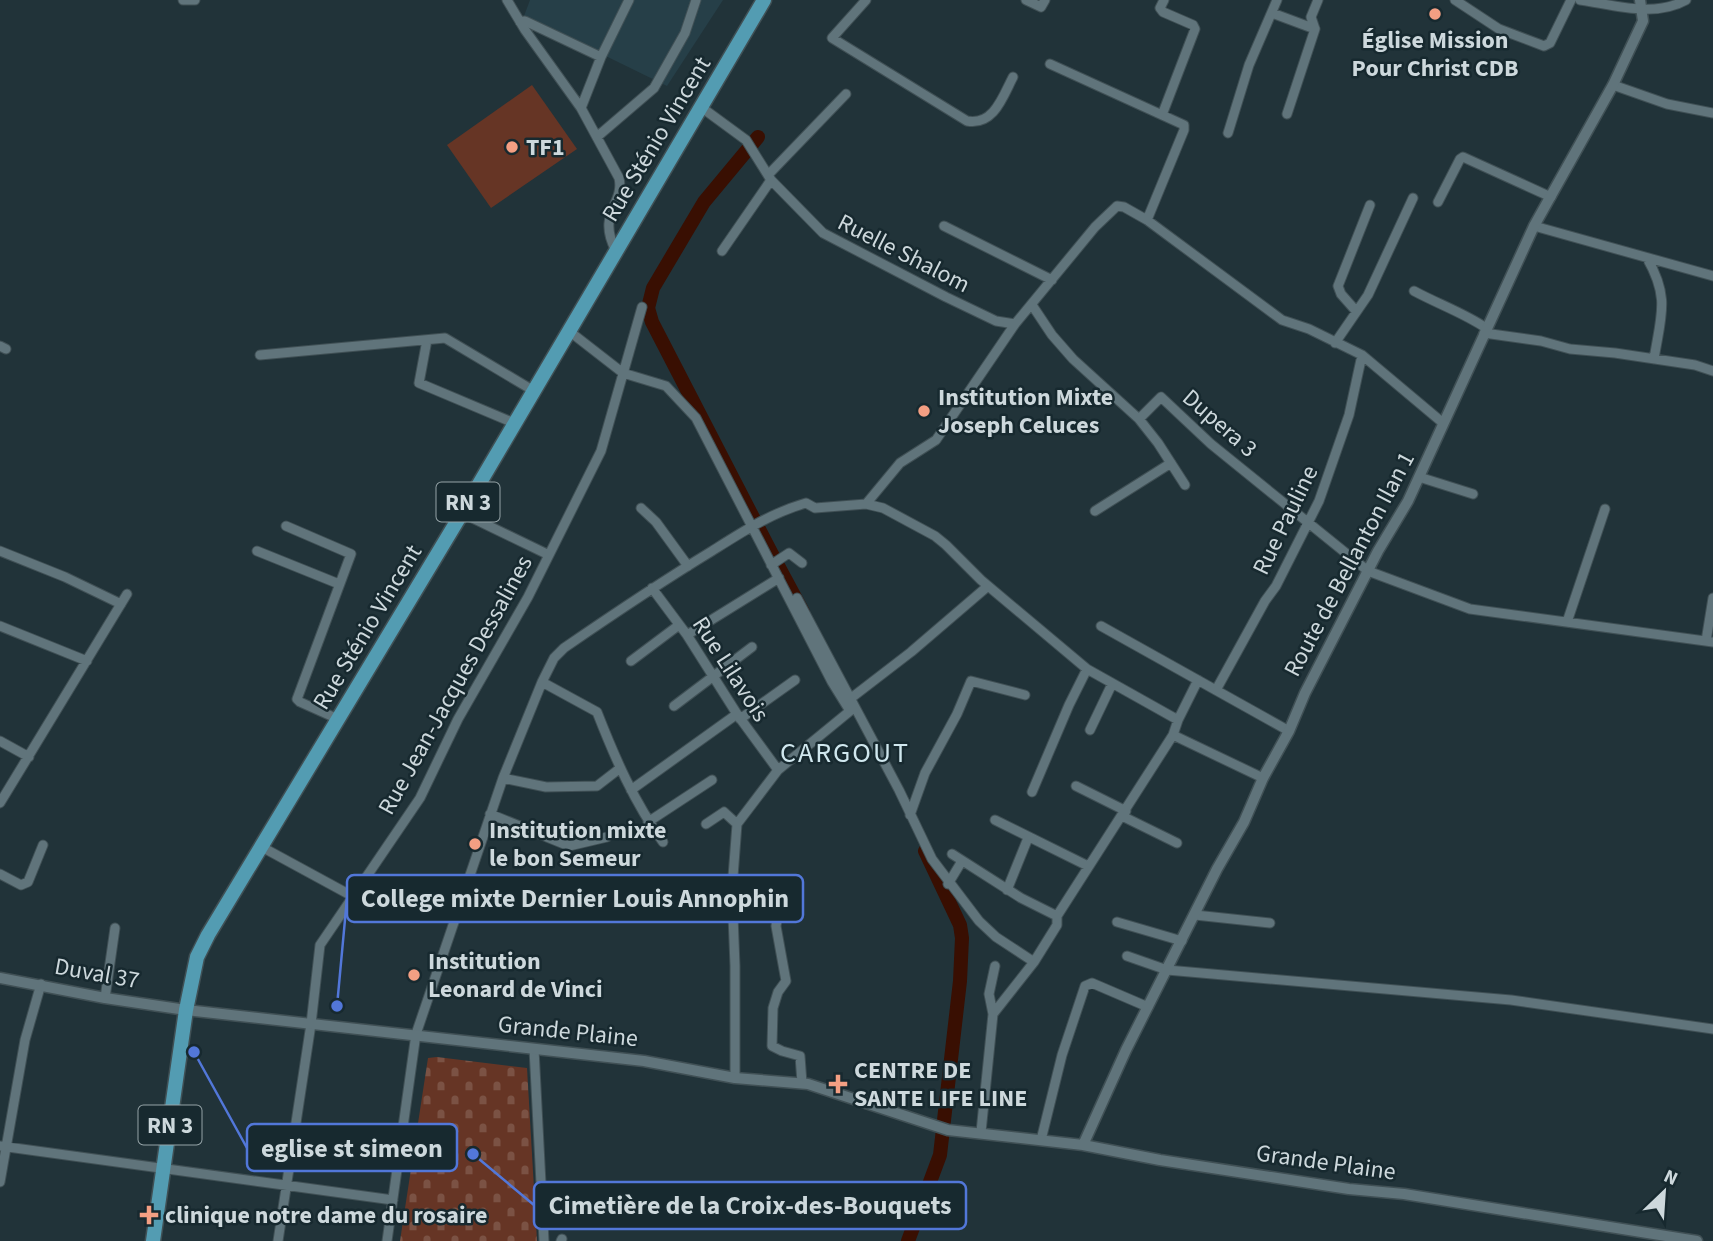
<svg xmlns="http://www.w3.org/2000/svg" width="1713" height="1241" font-family="'Source Sans 3',sans-serif">
  <style>
    .built { fill: #263f48 }
    .cemetery { fill: url(#cemetery-stones) }
    .pitch { fill: #663525 }
    .lines { fill: none; stroke-linecap: round; stroke-linejoin: round }
    .river { stroke: #390f02; stroke-width: 14 }
    .minor-casing { stroke: #405055; stroke-width: 11 }
    .tertiary-casing { stroke: #405055; stroke-width: 13 }
    .primary-casing { stroke: #405055; stroke-width: 17 }
    .minor { stroke: #60747b; stroke-width: 9 }
    .tertiary { stroke: #60747b; stroke-width: 10 }
    .primary { stroke: #539cb2; stroke-width: 14 }
    .poi-dot { fill: #f39f83; stroke: #17292f; stroke-width: 2.5 }
    .labels { text-anchor: middle; stroke-width: 5; stroke-linejoin: round; paint-order: stroke }
    .shield { fill: #17292f; stroke: #96a4a8; stroke-width: 2 }
    .shield-label { font-size: 23px; font-weight: bold; fill: #cdd8dc }
    .poi-label { font-size: 24px; font-weight: bold; fill: #cdd8dc; stroke: #17292f; text-anchor: start }
    .street-label { font-size: 24px; fill: #cdd8dc; stroke: #17292f }
    .quarter-label { font-size: 28px; letter-spacing: 2px; fill: #d0e7ee; stroke: #17292f }
    .leader { fill: none; stroke: #5277d9; stroke-width: 2.5 }
    .callout-dot { fill: #5277d9; stroke: #17292f; stroke-width: 2.5 }
    .callout { fill: #17292f; stroke: #5277d9; stroke-width: 2.5 }
    .callout-label { font-size: 26px; text-anchor: middle; font-weight: bold; fill: #cdd8dc }
  </style>
  <defs>
    <pattern id="cemetery-stones" width="16" height="16" patternUnits="userSpaceOnUse" patternTransform="scale(1.75)"><rect width="16" height="16" fill="#663525"/><path d="M2 7V4a2 2 0 0 1 4 0v3zM10 15v-3a2 2 0 0 1 4 0v3z" fill="#7b5244"/></pattern>
  </defs>
  <rect width="100%" height="100%" fill="#213339"/>
  <path class="built" d="M530,0H723L667,86L524,16Z"/>
  <path class="cemetery" d="M437,1057L527,1068L537,1241H400L428,1058Z"/>
  <path class="pitch" d="M532,85L577,149L491,208L447,145Z"/>
  <g class="lines">
    <path class="river" d="M758,137L704,202L653,288L648,308L652,322L776,562L803,612
      M908,1241L940,1155L960,981L962,938L960,925L925,851"/>
    <defs>
      <path id="minor" d="M183,0H195
        M507,0L525,30L581,108L619,178C625,204 596,213 616,251
        M866,0L832,38L967,121C994,126 1003,96 1013,77
        M1026,0L1041,7L1045,0
        M1455,0L1499,29L1544,46L1550,43L1571,0
        M1580,0C1614,5 1654,18 1686,0
        M1272,13L1315,29L1287,114
        M520,22L525,21L601,57
        M1315,29L1311,17L1318,0
        M1050,64L1184,125V130L1147,220
        M1613,85L1667,104L1713,113
        M701,107L746,140L771,180L823,233L946,297L996,321L1015,324
        M581,108L601,57L629,0
        M1162,115L1195,29L1193,25L1163,12L1160,8L1164,0
        M1228,133L1249,65L1277,0
        M598,136L654,88L685,33L696,0
        M768,175L846,94
        M1438,202L1460,159L1463,157L1551,197
        M944,226L1052,280
        M1534,226L1713,276
        M722,251L771,180
        M1647,258C1670,298 1661,315 1654,359
        M1414,291C1438,304 1464,313 1486,328
        M1032,305L1052,335L1073,359L1139,419L1161,397L1211,444L1368,571L1470,609L1713,642
        M1356,311L1341,294L1338,286L1370,205
        M569,331L623,373L666,386L696,418L832,682L850,711L778,770L737,824L732,890L735,966V1078
        M1484,333L1541,341L1570,349L1615,353L1695,365L1713,371
        M427,340L419,383L514,423
        M1335,343L1368,295L1413,198
        M0,346L6,349
        M260,355L445,338L534,391
        M1139,419L1158,443L1185,485
        M1419,477L1473,494
        M866,504L900,463L936,440L1015,324L1095,227L1117,206L1124,207L1147,220L1282,320L1309,329L1362,355L1443,423
        M641,508L656,522L688,566
        M1095,511L1171,463
        M462,513L549,555
        M286,526L351,554L297,699L300,702L338,719
        M0,551L65,577L121,604
        M257,551L339,584
        M771,565L789,553L802,563
        M652,588L687,635L737,714L778,770
        M797,598L899,790L932,859L979,921L996,937L1034,962
        M1567,622L1605,509
        M0,626L87,661
        M1101,626L1289,731
        M687,635L779,578
        M1706,641L1713,598
        M631,661L679,625
        M542,682L597,712C615,758 634,802 663,842
        M1216,690L1265,601L1276,586L1319,501L1349,415L1362,355
        M846,702L911,652L988,586
        M674,706L752,647
        M740,719L795,680
        M1178,720L1198,680
        M1090,730L1112,684
        M0,741L29,757
        M503,778L546,787L597,786L619,769
        M1076,786L1126,811
        M631,790L737,714
        M1032,792L1069,705L1087,669
        M0,803L127,594
        M490,814L569,846L607,837
        M910,815L925,773L957,714L971,681L1025,695
        M1122,816L1177,843
        M995,820L1088,866
        M648,822L712,780
        M706,824L724,812L737,824
        M260,846L352,896
        M952,854L1021,898L1057,916
        M0,874L21,885L28,882L43,845
        M783,884L776,926L786,981L778,992L773,1008L772,1046L782,1051L800,1056L802,1083
        M948,884L962,861
        M1007,890L1028,838
        M1195,915L1270,923
        M1117,922L1182,941
        M1127,956L1167,970L1511,1000L1713,1029
        M105,998L115,928
        M993,1014L989,994L995,966
        M534,1049L544,1241
        M981,1132L993,1014L1034,962L1057,925V916L1173,735
        M1041,1140L1062,1055L1085,986L1092,983L1148,1007
        M0,1146L393,1200
        M0,1182L25,1040L41,984
        M278,1241L311,1024L320,945L420,798L458,719L528,597L601,451L642,307
        M387,1241L416,1034L503,778L542,682L554,658L564,648C612,615 661,582 712,551C742,532 771,513 806,503L815,508L866,504L883,508L935,536L946,545L981,580L1087,669L1178,720L1173,735L1263,778
        M561,1241L562,1239"/>
      <path id="tertiary" d="M0,978L105,998L186,1010L644,1061L735,1078L808,1084L948,1130L1083,1145L1160,1160L1349,1189L1404,1194L1697,1241
        M1083,1145L1126,1050L1217,869L1244,822L1263,778L1289,731L1305,693L1378,551L1408,501L1534,226L1613,85L1643,21L1640,0"/>
      <path id="primary" d="M153,1241L186,1010L197,957L208,935L462,513L764,0"/>
    </defs>
    <use href="#minor" class="minor-casing"/>
    <use href="#tertiary" class="tertiary-casing"/>
    <use href="#primary" class="primary-casing"/>
    <use href="#minor" class="minor"/>
    <use href="#tertiary" class="tertiary"/>
    <use href="#primary" class="primary"/>
  </g>
  <g class="poi-dot">
    <circle cx="1435" cy="14" r="7"/>
    <circle cx="512" cy="147" r="7"/>
    <circle cx="924" cy="411" r="7"/>
    <circle cx="475" cy="844" r="7"/>
    <circle cx="414" cy="975" r="7"/>
    <path d="M834.5 1073.5h7v7h7v7h-7v7h-7v-7h-7v-7h7z"/>
    <path d="M145.5 1204.5h7v7h7v7h-7v7h-7v-7h-7v-7h7z"/>
  </g>
  <g class="labels">
    <g class="shield">
      <rect x="436.5" y="482.5" width="63" height="39" rx="5"/>
      <rect x="138.5" y="1105.5" width="63" height="39" rx="5"/>
    </g>
    <g class="shield-label">
      <text x="468" y="510">RN 3</text>
      <text x="170" y="1133">RN 3</text>
    </g>
    <g class="poi-label">
      <text x="1435" y="48" text-anchor="middle">Église Mission<tspan x="1435" dy="28">Pour Christ CDB</tspan></text>
      <text x="526" y="155">TF1</text>
      <text x="938" y="405">Institution Mixte<tspan x="938" dy="28">Joseph Celuces</tspan></text>
      <text x="489" y="838">Institution mixte<tspan x="489" dy="28">le bon Semeur</tspan></text>
      <text x="428" y="969">Institution<tspan x="428" dy="28">Leonard de Vinci</tspan></text>
      <text x="854" y="1078">CENTRE DE<tspan x="854" dy="28">SANTE LIFE LINE</tspan></text>
      <text x="165" y="1223">clinique notre dame du rosaire</text>
    </g>
    <g class="street-label">
      <text transform="translate(656 139) rotate(-59)" y="8">Rue Sténio Vincent</text>
      <text transform="translate(904 253) rotate(27)" y="8">Ruelle Shalom</text>
      <text transform="translate(1220 423) rotate(41)" y="8">Dupera 3</text>
      <text transform="translate(1285 520) rotate(-64)" y="8">Rue Pauline</text>
      <text transform="translate(1349 564) rotate(-62)" y="8">Route de Bellanton Ilan 1</text>
      <text transform="translate(367 627) rotate(-59)" y="8">Rue Sténio Vincent</text>
      <text transform="translate(731 669) rotate(57)" y="8">Rue Lilavois</text>
      <text transform="translate(455 685) rotate(-61)" y="8">Rue Jean-Jacques Dessalines</text>
      <text transform="translate(97 973) rotate(10)" y="8">Duval 37</text>
      <text transform="translate(568 1031) rotate(6)" y="8">Grande Plaine</text>
      <text transform="translate(1326 1162) rotate(8)" y="8">Grande Plaine</text>
    </g>
    <g class="quarter-label">
      <text x="845" y="762">CARGOUT</text>
    </g>
  </g>
  <path class="leader" d="M337 1006L347 898M194 1052L247 1148M473 1154L534 1205"/>
  <g class="callout-dot">
    <circle cx="337" cy="1006" r="7"/>
    <circle cx="194" cy="1052" r="7"/>
    <circle cx="473" cy="1154" r="7"/>
  </g>
  <g class="callout">
    <rect x="347" y="875" width="456" height="47" rx="7"/>
    <rect x="247" y="1124" width="210" height="47" rx="7"/>
    <rect x="534" y="1182" width="432" height="47" rx="7"/>
  </g>
  <g class="callout-label">
    <text x="575" y="907">College mixte Dernier Louis Annophin</text>
    <text x="352" y="1157">eglise st simeon</text>
    <text x="750" y="1214">Cimetière de la Croix-des-Bouquets</text>
  </g>
  <g transform="translate(1664 1192) rotate(25)" stroke="#17292f" stroke-width="5" paint-order="stroke">
  <path d="M0-5L12 26L0 18L-12 26Z" fill="#cdd8dc"/>
  <text y="-10" font-size="19" font-weight="bold" text-anchor="middle" fill="#cdd8dc">N</text>
  </g>
</svg>
